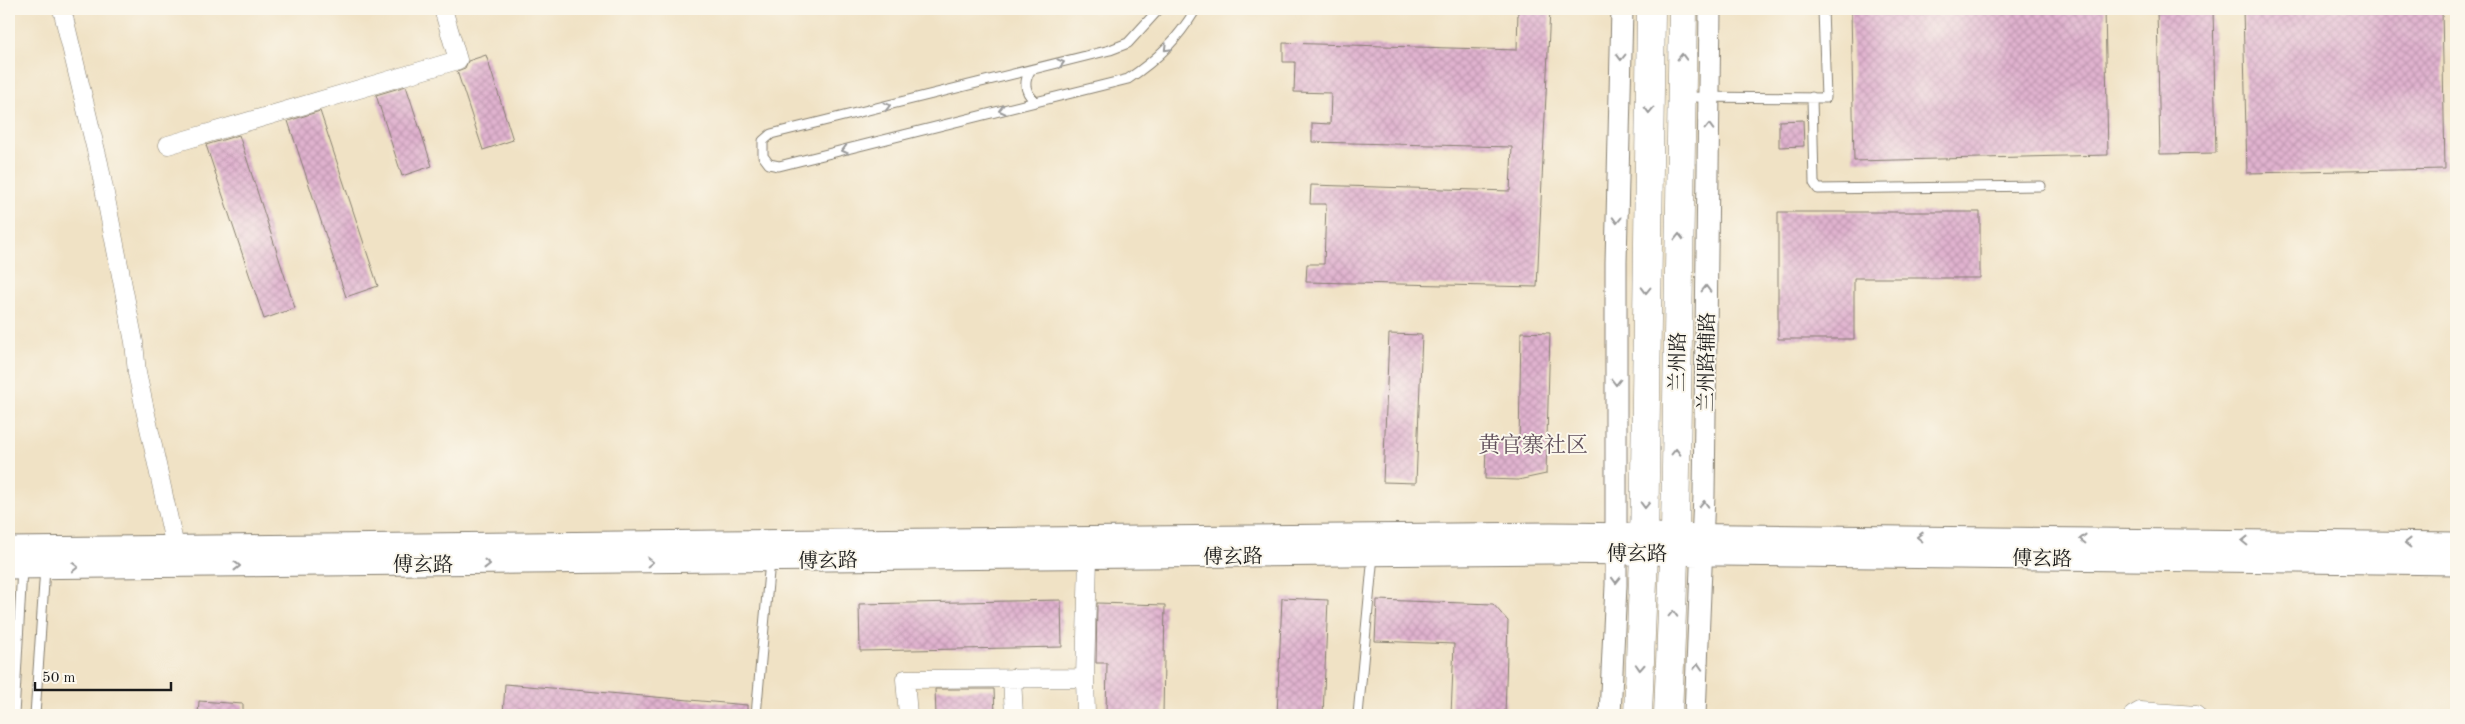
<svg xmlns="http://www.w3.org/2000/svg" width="2465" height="724" font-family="'Old Standard TT','Noto Serif SC',serif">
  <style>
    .building { fill: url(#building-cross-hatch) }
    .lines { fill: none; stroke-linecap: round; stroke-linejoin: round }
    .service-casing { stroke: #867f70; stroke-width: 11 }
    .minor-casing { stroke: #867f70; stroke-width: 19 }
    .tertiary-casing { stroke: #867f70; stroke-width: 23 }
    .primary-casing { stroke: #867f70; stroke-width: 29 }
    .service { stroke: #fff; stroke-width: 9 }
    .minor { stroke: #fff; stroke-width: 18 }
    .tertiary { stroke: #fff; stroke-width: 21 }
    .primary { stroke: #fff; stroke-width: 28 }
    .oneway { stroke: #999 }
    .labels { text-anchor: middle; stroke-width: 4; stroke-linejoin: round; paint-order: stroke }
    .street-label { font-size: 20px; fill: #1c1c1c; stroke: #fbf7ec }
    .quarter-label { font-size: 22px; fill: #61505b; stroke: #fbf7ec }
  </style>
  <defs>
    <pattern id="building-cross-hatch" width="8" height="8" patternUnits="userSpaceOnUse" patternTransform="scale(1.25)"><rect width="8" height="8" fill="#e0b2cf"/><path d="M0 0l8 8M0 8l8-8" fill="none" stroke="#c098b1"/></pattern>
  </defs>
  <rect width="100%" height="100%" fill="#fbf7ec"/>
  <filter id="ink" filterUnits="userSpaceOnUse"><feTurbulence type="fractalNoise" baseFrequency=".02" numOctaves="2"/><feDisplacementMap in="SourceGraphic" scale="10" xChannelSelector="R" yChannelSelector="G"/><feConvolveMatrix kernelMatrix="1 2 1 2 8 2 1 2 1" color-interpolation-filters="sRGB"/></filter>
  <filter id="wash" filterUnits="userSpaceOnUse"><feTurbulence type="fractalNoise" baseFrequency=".0096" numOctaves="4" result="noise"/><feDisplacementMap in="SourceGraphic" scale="20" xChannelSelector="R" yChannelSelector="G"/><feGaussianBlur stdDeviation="1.12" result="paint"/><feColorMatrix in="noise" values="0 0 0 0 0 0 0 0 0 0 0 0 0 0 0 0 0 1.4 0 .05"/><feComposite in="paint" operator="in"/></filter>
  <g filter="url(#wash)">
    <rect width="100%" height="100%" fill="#f0e2c5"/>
    <g id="blocks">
      <path class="building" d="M1518,9H1550L1537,287L1306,282L1307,264H1324L1326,204H1310L1311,185L1510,191L1512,147L1312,142V123L1330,124L1331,93L1294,92L1295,62H1283V43L1517,50Z
        M1851,9H2105L2108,155L1854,161Z
        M2157,9H2213L2216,153L2160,154Z
        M2243,9H2442L2445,169L2247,173Z
        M486,55L513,140L483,150L457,71L465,68L468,61Z
        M406,86L432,166L402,176L376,95Z
        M320,111L378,286L346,297L288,121Z
        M1803,120L1804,146L1779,147V121Z
        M239,135L295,308L264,319L206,145Z
        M1778,212H1980V278H1854V339H1778Z
        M1521,332L1550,333L1546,474L1518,480L1485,479L1486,443H1519Z
        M1389,334L1422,335L1416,483L1383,482Z
        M1282,598L1328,600L1323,715H1277Z
        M1061,600L1062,647L860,651L859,604Z
        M1377,600L1493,604L1508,621L1505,715H1451L1454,644L1375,641Z
        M1097,603L1165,605L1163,715H1106L1107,663H1096Z
        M505,684L747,705V715H503Z
        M935,689H994L995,715H936Z
        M199,701L243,704V715H198Z"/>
    </g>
  </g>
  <g filter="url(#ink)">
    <use href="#blocks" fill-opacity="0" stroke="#867f70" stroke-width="1"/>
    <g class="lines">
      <defs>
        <path id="service" d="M1159,9L1128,43L1110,50L771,134L763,141V156L769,164L779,166L1128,79C1158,59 1177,40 1196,9
          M1030,71C1023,83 1025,93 1036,102
          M1684,97L1826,98L1823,9
          M1812,97L1814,183L1818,189L2041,186
          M14,715L22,568
          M35,715L45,568
          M756,715L770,561
          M1358,715L1373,555"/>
        <path id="minor" d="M62,9L99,163L134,342L137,373L175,547
          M168,145L458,60L443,9
          M1012,678L1014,715
          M908,715L905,679L1085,678
          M1086,715L1085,678L1088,557
          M2133,715L2140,711L2196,715"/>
        <path id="tertiary" d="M9,548L1551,533L2456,543
          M9,568L1549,553L2456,564
          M1610,715L1616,585V262L1622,9
          M1695,715L1704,495L1710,9"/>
        <path id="primary" d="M1638,715L1644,553L1651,9
          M1668,715L1675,533L1683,9"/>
      </defs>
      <use href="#service" class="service-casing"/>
      <use href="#minor" class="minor-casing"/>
      <use href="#tertiary" class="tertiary-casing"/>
      <use href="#primary" class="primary-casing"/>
      <use href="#service" class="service"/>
      <use href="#minor" class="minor"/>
      <use href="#tertiary" class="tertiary"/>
      <use href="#primary" class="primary"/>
    </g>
    <defs><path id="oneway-chevron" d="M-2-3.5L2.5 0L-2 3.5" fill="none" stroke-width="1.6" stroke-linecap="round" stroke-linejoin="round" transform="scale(1.25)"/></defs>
    <g class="oneway">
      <use href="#oneway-chevron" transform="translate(1167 48) rotate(135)"/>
      <use href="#oneway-chevron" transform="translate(1621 57) rotate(91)"/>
      <use href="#oneway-chevron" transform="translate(1682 57) rotate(-89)"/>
      <use href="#oneway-chevron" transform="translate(1061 63) rotate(-15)"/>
      <use href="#oneway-chevron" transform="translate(887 106) rotate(-14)"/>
      <use href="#oneway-chevron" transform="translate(1002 110) rotate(166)"/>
      <use href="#oneway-chevron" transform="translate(1649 110) rotate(91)"/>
      <use href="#oneway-chevron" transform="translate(1709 127) rotate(-89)"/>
      <use href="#oneway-chevron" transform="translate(845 150) rotate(166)"/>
      <use href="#oneway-chevron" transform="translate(1617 220) rotate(92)"/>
      <use href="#oneway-chevron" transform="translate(1679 237) rotate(-89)"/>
      <use href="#oneway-chevron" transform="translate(1706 289) rotate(-89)"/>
      <use href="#oneway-chevron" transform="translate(1646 290) rotate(91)"/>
      <use href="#oneway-chevron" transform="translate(1616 382) rotate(90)"/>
      <use href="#oneway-chevron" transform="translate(1676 452) rotate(-89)"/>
      <use href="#oneway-chevron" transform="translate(1704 504) rotate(-88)"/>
      <use href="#oneway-chevron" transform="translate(1645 505) rotate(91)"/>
      <use href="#oneway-chevron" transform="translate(1920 537) rotate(-179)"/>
      <use href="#oneway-chevron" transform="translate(2083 539) rotate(-179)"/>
      <use href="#oneway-chevron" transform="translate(2245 541) rotate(-179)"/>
      <use href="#oneway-chevron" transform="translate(2408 543) rotate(-179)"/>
      <use href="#oneway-chevron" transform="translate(650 562) rotate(-1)"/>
      <use href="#oneway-chevron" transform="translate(487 564)"/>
      <use href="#oneway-chevron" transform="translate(237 566)"/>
      <use href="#oneway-chevron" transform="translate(75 567) rotate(-1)"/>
      <use href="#oneway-chevron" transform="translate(1616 580) rotate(91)"/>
      <use href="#oneway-chevron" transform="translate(1673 614) rotate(-88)"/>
      <use href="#oneway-chevron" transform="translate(1640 667) rotate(93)"/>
      <use href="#oneway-chevron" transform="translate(1698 667) rotate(-87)"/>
    </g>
  </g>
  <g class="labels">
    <g class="street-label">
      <text transform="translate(1677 362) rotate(-89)" y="7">兰州路</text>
      <text transform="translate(1706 362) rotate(-89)" y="7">兰州路辅路</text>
      <text x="1637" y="560">傅玄路</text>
      <text transform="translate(1233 556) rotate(-1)" y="7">傅玄路</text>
      <text transform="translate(2042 558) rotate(1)" y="7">傅玄路</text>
      <text transform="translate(828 560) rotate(-1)" y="7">傅玄路</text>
      <text x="423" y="571">傅玄路</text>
    </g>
    <g class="quarter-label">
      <text x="1533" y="452">黄官寨社区</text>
    </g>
  </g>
  <rect width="2465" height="724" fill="none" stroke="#fbf7ec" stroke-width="30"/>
  <path d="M35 682v8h136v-8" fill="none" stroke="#1c1c1c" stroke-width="2.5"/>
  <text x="42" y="682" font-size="15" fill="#1c1c1c" stroke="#fbf7ec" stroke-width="4" paint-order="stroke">50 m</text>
</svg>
